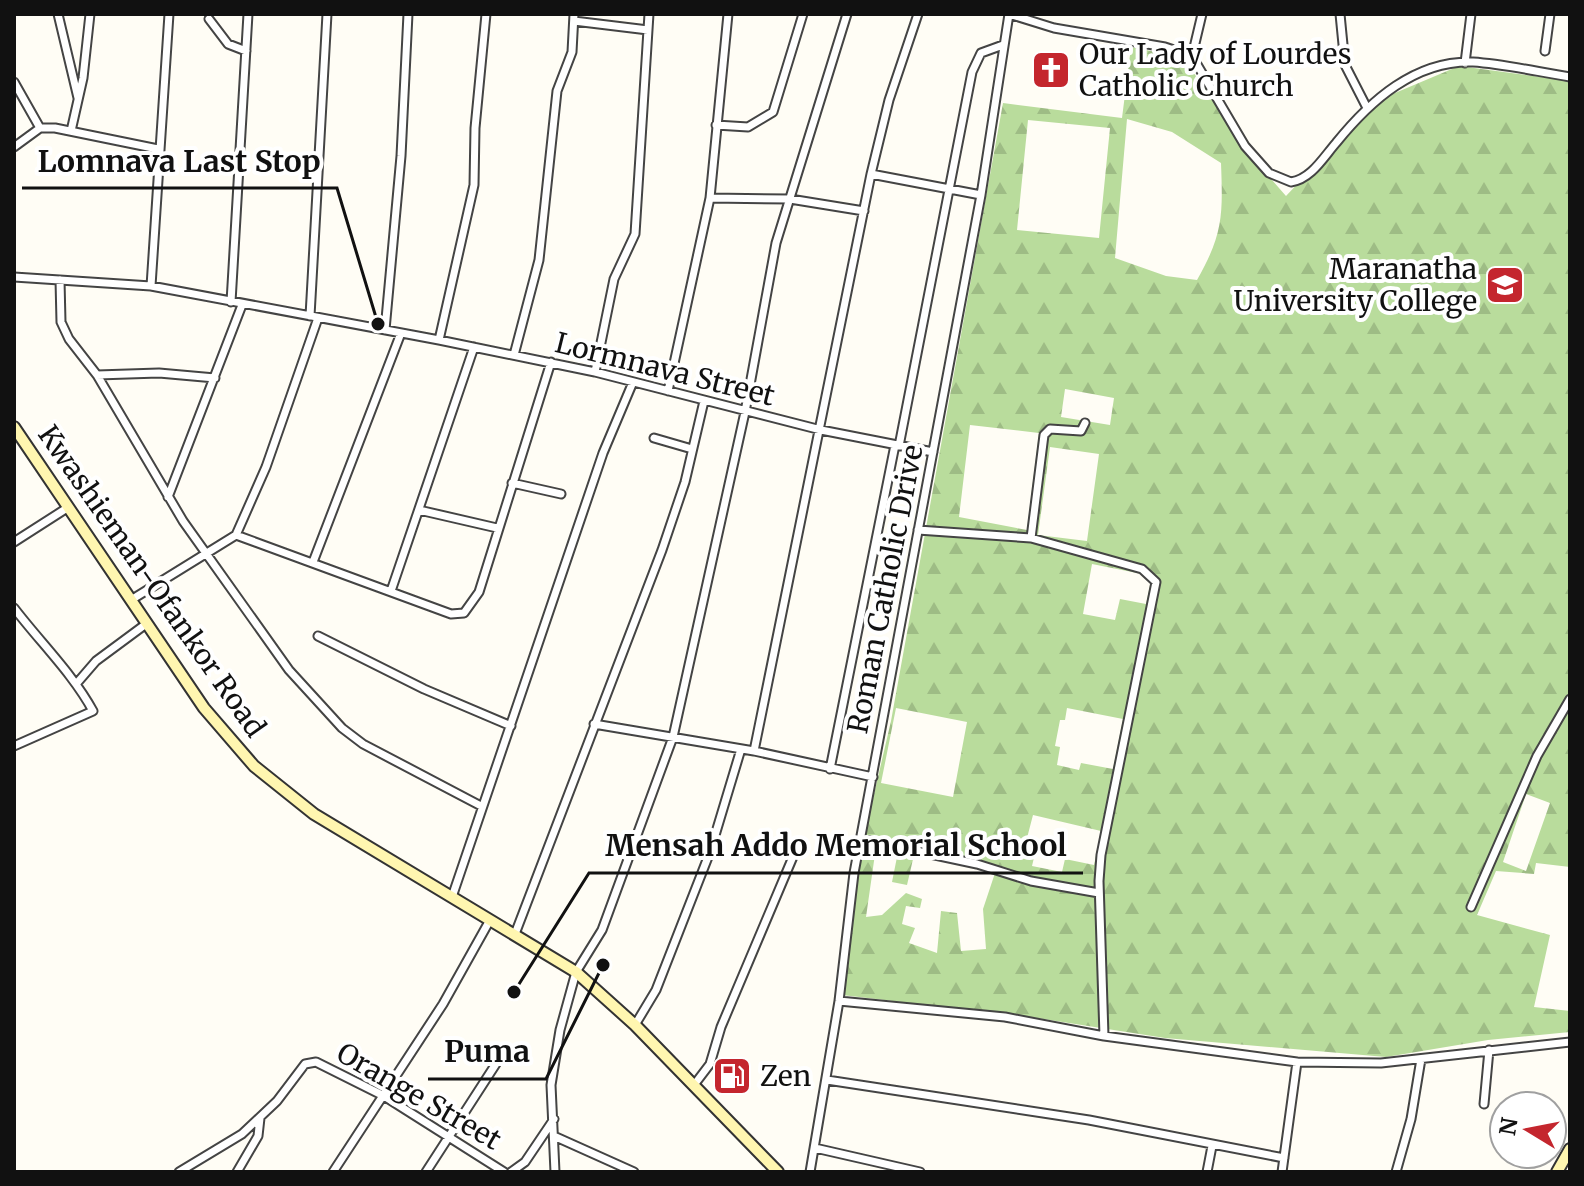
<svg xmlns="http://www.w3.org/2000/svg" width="1584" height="1186" font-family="Merriweather,serif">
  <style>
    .forest { fill: url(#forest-firs); fill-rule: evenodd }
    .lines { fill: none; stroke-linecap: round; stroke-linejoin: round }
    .street-casing { stroke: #444; stroke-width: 11 }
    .secondary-casing { stroke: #333; stroke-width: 14 }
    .street { stroke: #fff; stroke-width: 7 }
    .secondary { stroke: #fff6b0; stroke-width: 10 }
    .labels { text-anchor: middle; stroke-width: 8; stroke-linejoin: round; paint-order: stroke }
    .poi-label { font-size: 28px; fill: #111; stroke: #fff; text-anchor: start }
    .street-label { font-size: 28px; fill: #111; stroke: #fff }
    .leader { fill: none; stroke: #111; stroke-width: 3 }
    .callout-dot { fill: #111; stroke: #fff; stroke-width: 3 }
    .callout-label { font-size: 30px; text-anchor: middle; font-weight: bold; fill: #111; stroke: #fff; stroke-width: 8; stroke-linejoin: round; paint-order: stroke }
  </style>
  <defs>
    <pattern id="forest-firs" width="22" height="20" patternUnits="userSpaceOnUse" patternTransform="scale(2)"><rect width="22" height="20" fill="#b9dc9c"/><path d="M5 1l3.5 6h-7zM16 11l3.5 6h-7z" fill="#9ebc85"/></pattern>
  </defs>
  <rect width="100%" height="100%" fill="#fffdf5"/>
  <path class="forest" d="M1131,47L1181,57L1218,104L1241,145L1286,196L1376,101L1459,66L1570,81V867L1536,863L1534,874L1496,871L1477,915L1550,935L1534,1007L1570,1011V1032L1488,1040L1386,1057L1165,1038L1037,1018L842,995L862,846L891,721L1003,103L1122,118ZM1127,119L1172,132L1221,163C1223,216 1223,234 1197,280L1166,276L1115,258ZM1028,120L1110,128L1099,238L1017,230ZM1065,389L1114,398L1110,425L1061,417ZM970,425L1039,433L1027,530L959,517ZM1050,447L1099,454L1087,541L1038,535ZM1092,564L1152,576L1146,604L1120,599L1115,620L1083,614ZM896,708L967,722L953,797L881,783ZM1067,708L1123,719L1113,769L1081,763L1079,770L1057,765L1060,747L1055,746L1060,720H1065ZM1526,794L1550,803L1526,871L1503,862ZM1033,815L1101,831L1094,865L1065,859L1062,872L1032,866L1038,841L1027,838ZM876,847L898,852L892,882L907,885L914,855L995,873L983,909L986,949L961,951L957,913L941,911L937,953L909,943L915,928L902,924L906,906L920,908L922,899L906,893L882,915L866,917Z"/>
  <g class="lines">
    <defs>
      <path id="street" d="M58,14L78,98
        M1009,14L1054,28L1165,47L1192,56L1245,146L1269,173L1291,182C1311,179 1323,158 1336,143C1370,101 1415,60 1473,62C1505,64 1538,72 1570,77
        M1340,14L1345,65L1366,106
        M209,19L228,44L246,51
        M574,21L648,30
        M1545,51L1550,14
        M1192,56L1202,14
        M1465,63L1471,14
        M14,82L40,128
        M716,125L748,127L773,112L803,14
        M40,128H55L158,149
        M71,131L83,78L90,14
        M14,147L40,128
        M871,174L981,195
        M710,198L790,199L864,211
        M14,277L151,286L439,340L595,372L821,430L933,452
        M60,280L61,322L69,339L97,375L183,521L289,670L342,728L363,744L481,806
        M151,286L169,14
        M231,302L248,14
        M310,316L327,14
        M385,330L401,156L408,14
        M439,340L474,185L475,128L486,14
        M514,355L539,260L557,91L572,52L574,14
        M595,372L614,279L635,234L649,14
        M97,375L159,373L215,378
        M668,391L710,198L728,14
        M654,438L692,449
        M899,446L972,72L981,53L1003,45
        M512,483L561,494
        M168,497L242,305
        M419,510L497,528
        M918,530L1031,538L1142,569L1156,582L1101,855L1099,881L1104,1036
        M236,535L451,614L464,613L479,592L551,362
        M1031,538L1044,435L1050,429L1081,431L1085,423
        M14,542L67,508
        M313,562L401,333
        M391,591L474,347
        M131,600L236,535L266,467L318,318
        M14,608C40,642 73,674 93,711L14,746
        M318,636L424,689L511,726
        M77,683L96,661L146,624
        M594,724L754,751L873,777
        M754,751L871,174L889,100L918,14
        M830,769L895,445
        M860,839L977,864L1031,881L1099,893
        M452,897L603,453L633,382
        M1471,907L1537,756L1570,699
        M515,934L662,550L685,482L704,401
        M839,1001L1005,1017L1104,1036L1297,1062L1381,1063L1570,1042
        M635,1025L656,990L710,852L741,749
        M827,1080L1089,1120L1284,1158
        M694,1085L710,1064L721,1027L795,852
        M1484,1104L1489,1050
        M556,1137L634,1172
        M815,1148L920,1172
        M179,1172L242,1134L277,1101L305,1064L316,1062L384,1096L504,1172
        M237,1172L258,1136L260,1118
        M333,1172L443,1004L490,920
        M426,1172L501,1056
        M511,1172L525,1162L554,1119
        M555,1172L551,1085L560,1030L576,972L602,930L673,737L745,412L776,243L847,14
        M810,1172L839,1001L854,873L981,195L1009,14
        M1207,1172L1212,1146
        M1282,1172L1297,1062
        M1396,1172L1411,1119L1421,1059"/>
      <path id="secondary" d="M14,427L204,708L254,766L314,814L576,972L635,1025L778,1172
        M1557,1172L1570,1149"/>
    </defs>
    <use href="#street" class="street-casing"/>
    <use href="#secondary" class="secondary-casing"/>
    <use href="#street" class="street"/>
    <use href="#secondary" class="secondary"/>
  </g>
  <defs>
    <symbol id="church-square" viewBox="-11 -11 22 22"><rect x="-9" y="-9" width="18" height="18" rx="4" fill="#c4262e" stroke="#fff"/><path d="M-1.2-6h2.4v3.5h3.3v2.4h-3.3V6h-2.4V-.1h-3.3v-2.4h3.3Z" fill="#fff"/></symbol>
    <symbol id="university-square" viewBox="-11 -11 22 22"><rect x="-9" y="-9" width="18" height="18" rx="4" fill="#c4262e" stroke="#fff"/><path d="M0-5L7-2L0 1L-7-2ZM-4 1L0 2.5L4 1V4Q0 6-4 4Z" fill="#fff"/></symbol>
    <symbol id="fuel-square" viewBox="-11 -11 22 22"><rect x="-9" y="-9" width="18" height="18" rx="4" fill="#c4262e" stroke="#fff"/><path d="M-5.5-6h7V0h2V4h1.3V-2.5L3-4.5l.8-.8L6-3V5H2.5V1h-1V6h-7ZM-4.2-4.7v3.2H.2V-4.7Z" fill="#fff"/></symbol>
  </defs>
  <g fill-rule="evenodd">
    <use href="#church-square" x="1029" y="48" width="44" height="44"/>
    <use href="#university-square" x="1483" y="263" width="44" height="44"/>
    <use href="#fuel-square" x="710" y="1054" width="44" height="44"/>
  </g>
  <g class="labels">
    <g class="poi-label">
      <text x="1079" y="64">Our Lady of Lourdes<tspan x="1079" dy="32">Catholic Church</tspan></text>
      <text x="1477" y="279" text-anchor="end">Maranatha<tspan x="1477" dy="32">University College</tspan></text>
      <text x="760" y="1086">Zen</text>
    </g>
    <g class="street-label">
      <text transform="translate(665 369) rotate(14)" y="10">Lormnava Street</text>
      <text transform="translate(152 581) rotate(55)" y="10">Kwashieman-Ofankor Road</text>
      <text transform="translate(885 589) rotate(-79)" y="10">Roman Catholic Drive</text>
      <text transform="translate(419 1096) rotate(30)" y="10">Orange Street</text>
    </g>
  </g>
  <path class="leader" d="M378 324L337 188H22M514 992L589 873H1083M603 965L546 1079H428"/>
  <g class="callout-dot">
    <circle cx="378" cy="324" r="8"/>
    <circle cx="514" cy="992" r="8"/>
    <circle cx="603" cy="965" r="8"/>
  </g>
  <g class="callout-label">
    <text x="179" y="172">Lomnava Last Stop</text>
    <text x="836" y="856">Mensah Addo Memorial School</text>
    <text x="487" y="1062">Puma</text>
  </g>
  <rect width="1584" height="1186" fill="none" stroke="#111111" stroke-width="32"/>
  <g transform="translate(1528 1130) rotate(280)"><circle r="38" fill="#ffffff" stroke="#a0a0a0" stroke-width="2"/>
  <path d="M0-6L14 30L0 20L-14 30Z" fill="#c4262e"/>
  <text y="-12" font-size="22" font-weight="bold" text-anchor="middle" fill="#111111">N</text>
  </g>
</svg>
